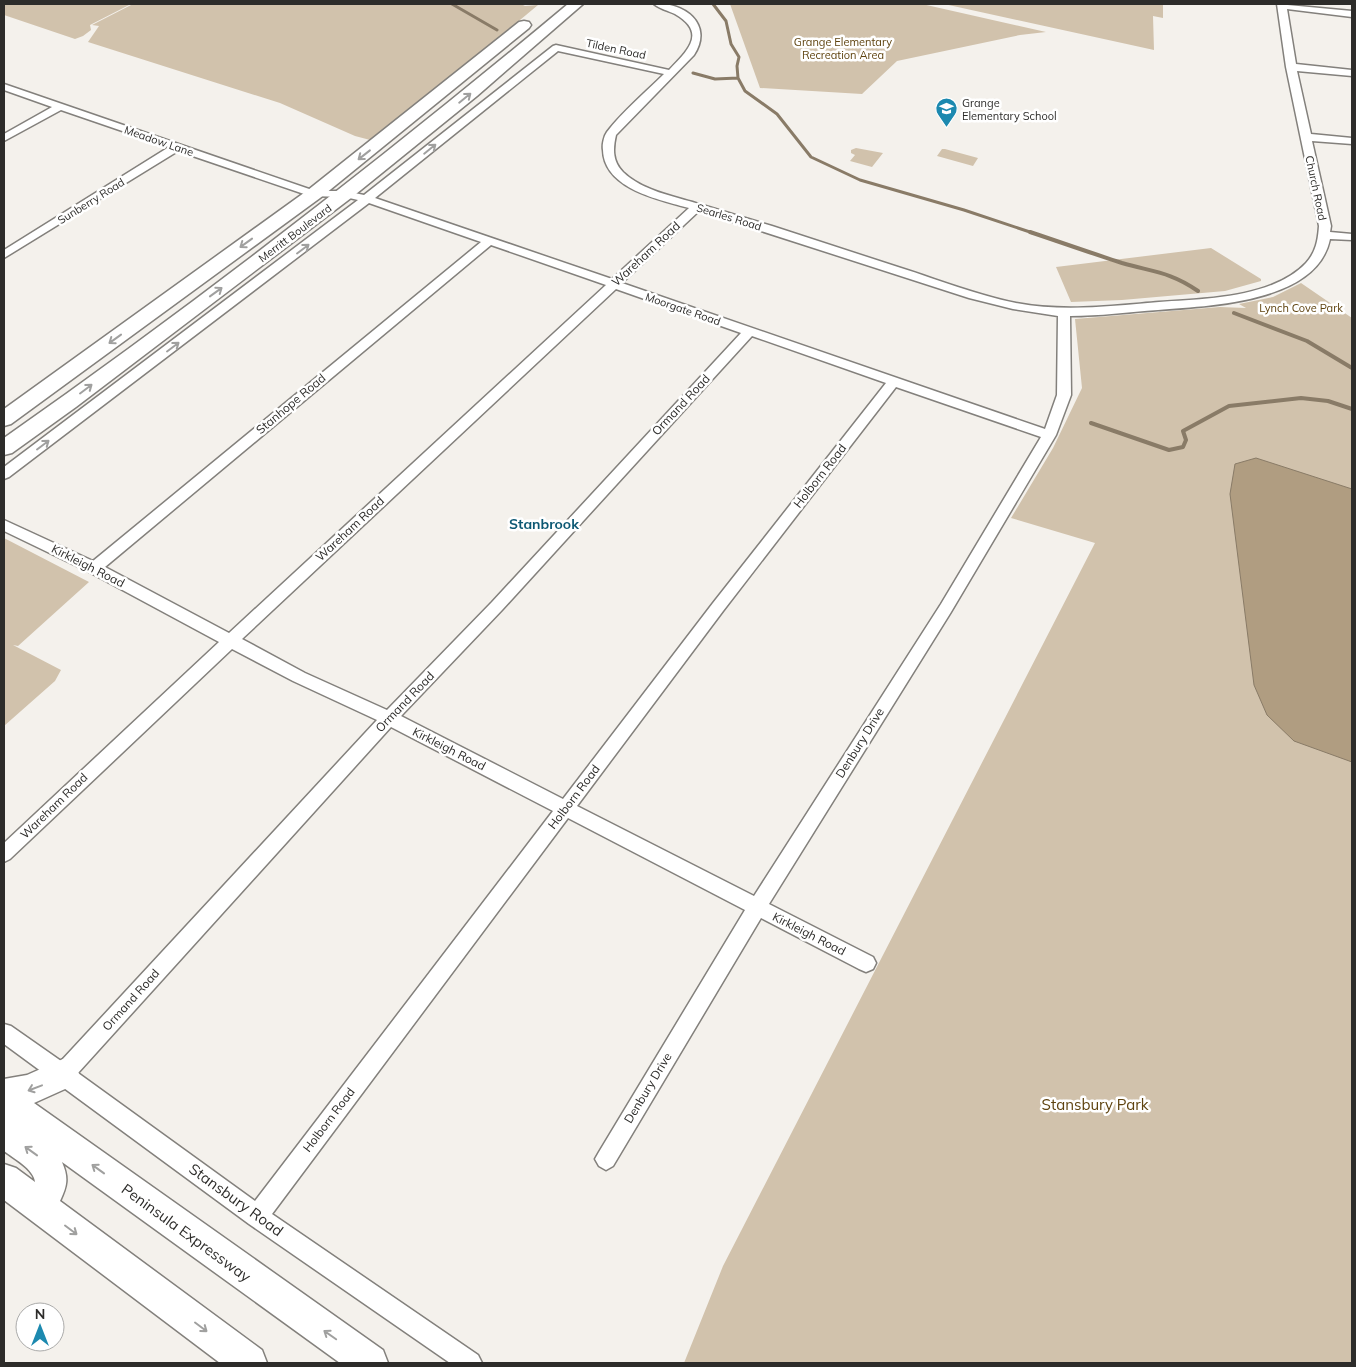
<svg xmlns="http://www.w3.org/2000/svg" width="1356" height="1367" font-family="Mulish,sans-serif">
  <style>
    .green { fill: #d1c2ac }
    .water { fill: #b09d81; stroke: #897b67 }
    .lines { fill: none; stroke-linecap: round; stroke-linejoin: round }
    .stream-far1 { stroke: #897b67; stroke-width: 3 }
    .stream { stroke: #897b67; stroke-width: 4 }
    .minor-casing { stroke: #83807c; stroke-width: 3 }
    .primary-casing { stroke: #83807c; stroke-width: 3 }
    .minor { fill: #fff; fill-rule: evenodd }
    .primary { fill: #fff; fill-rule: evenodd }
    .oneway { stroke: #a0a09f }
    .labels { text-anchor: middle; stroke-width: 5; stroke-linejoin: round; paint-order: stroke }
    .far-park-label { font-size: 11px; fill: #5f430f; stroke: #fff }
    .far-street-label { font-size: 11px; fill: #2d2c2a; stroke: #fff }
    .far-poi-label { font-size: 11px; fill: #2d2c2a; stroke: #fff; text-anchor: start }
    .street-label { font-size: 12px; fill: #2d2c2a; stroke: #fff }
    .neighbourhood-label { font-size: 14px; font-weight: bold; fill: #0c5873; stroke: #fff }
    .near-park-label { font-size: 15px; fill: #5f430f; stroke: #fff }
    .near-street-label { font-size: 15px; fill: #2d2c2a; stroke: #fff }
  </style>
  <rect width="100%" height="100%" fill="#f4f1ec"/>
  <path class="green" d="M4,4H131L90,25L91,30L83,36L75,39L4,15Z
    M133,4H521L525,6L538,5L374,141L355,136L280,103L88,42L99,26L92,25Z
    M730,4H922L1046,32L1020,35L897,61L862,94L760,88Z
    M944,4H1163V18L1153,16L1154,50Z
    M856,148L883,153L872,167L850,161L855,155L851,153V150Z
    M942,149H945L978,158L973,166L937,156Z
    M1211,248L1261,279V281L1225,291L1122,300L1071,302L1056,267Z
    M1301,283L1352,318V1363H684L723,1266L1095,543L1011,518L1053,448L1082,388L1075,319L1220,307L1246,308L1239,304L1273,297Z
    M4,538L89,582L18,646L13,645L61,670L55,681L4,726Z"/>
  <path class="water" d="M1256,458L1352,489V762L1294,741L1267,715L1254,685L1230,494L1235,464Z"/>
  <g class="lines">
    <path class="stream-far1" d="M452,4L497,30
      M713,4L726,21L731,44L739,57L737,66L738,78L745,91L777,114L811,157L860,180L964,210L1033,233
      M693,73L715,79L738,78"/>
    <path class="stream" d="M1030,232C1060,242 1091,253 1122,263C1153,272 1171,272 1198,291
      M1234,313L1307,341L1352,368
      M1091,423L1169,450L1183,447L1186,440L1183,431L1229,406L1301,398L1328,401L1352,409"/>
    <defs>
      <path id="minor" d="M654,4C684,2 714,24 694,55L616,135C613,148 612,161 623,172C643,191 673,196 699,204C723,211 748,219 772,226C815,240 858,254 901,268C939,280 976,295 1016,303C1064,312 1110,306 1159,302C1204,299 1273,298 1306,263C1316,252 1318,240 1319,226L1286,67L1277,4L1352,11V17L1287,9L1296,64L1352,70V76L1297,71L1311,134L1352,138V144L1312,141L1331,226L1330,232L1352,234V240L1330,239C1317,303 1209,306 1158,310C1129,312 1100,316 1070,316L1071,395L1056,435L951,612L769,904L873,957L876,963L873,969L866,972L859,969L761,918L613,1166L606,1170L599,1166L595,1159L599,1152L745,910L568,818L272,1214L478,1355L482,1363H450L249,1224L4,1044V1024L11,1026L61,1061L377,720L293,681L232,649L10,859L4,862V843L219,642L89,572L4,531V520L93,561L481,242L369,203L9,477L4,479V467L358,200L345,197L310,196L178,151L4,258V250L169,147L61,110L4,141V134L52,107L4,90V84L315,191H345L364,195L553,46L556,45L669,70C687,51 708,33 675,14C669,11 660,9 654,4ZM558,51L664,74C647,91 621,113 607,132C604,136 602,145 603,150C604,189 660,200 689,208L612,279L375,198ZM699,211L969,298L1013,309L1058,316L1057,395L1045,429L622,283ZM491,245L606,285L229,633L105,567ZM616,289L741,333L492,602L387,710L305,673L242,639ZM752,336L886,383L713,603L563,799L401,716L502,610ZM896,387L1041,437L941,604L754,896L577,806L723,611ZM391,727L553,811L255,1201L78,1073Z"/>
      <path id="primary" d="M568,4H583L477,96L351,198L76,407L12,453L4,455V438C198,302 386,156 568,4Z
        M524,21L529,22L531,25L529,28L320,198L11,424L4,426V409L308,190L519,22Z
        M63,1059L74,1063L79,1074L74,1085L34,1103L383,1350L388,1363H340L62,1162C69,1178 67,1186 60,1201L262,1350L267,1363H220L4,1200V1164L16,1168L35,1182C34,1169 13,1158 4,1151V1079L27,1075Z"/>
    </defs>
    <use href="#minor" class="minor-casing"/>
    <use href="#primary" class="primary-casing"/>
    <use href="#minor" class="minor"/>
    <use href="#primary" class="primary"/>
  </g>
  <defs><path id="oneway-shaft" d="M-6 0H5M1.5-3L5.5 0L1.5 3" fill="none" stroke-width="1.6" stroke-linecap="round" stroke-linejoin="round" transform="scale(1.25)"/></defs>
  <g class="oneway">
    <use href="#oneway-shaft" transform="translate(465 98) rotate(-39)"/>
    <use href="#oneway-shaft" transform="translate(430 149) rotate(-39)"/>
    <use href="#oneway-shaft" transform="translate(364 155) rotate(142)"/>
    <use href="#oneway-shaft" transform="translate(246 243) rotate(144)"/>
    <use href="#oneway-shaft" transform="translate(303 249) rotate(-37)"/>
    <use href="#oneway-shaft" transform="translate(216 292) rotate(-36)"/>
    <use href="#oneway-shaft" transform="translate(115 339) rotate(144)"/>
    <use href="#oneway-shaft" transform="translate(173 347) rotate(-37)"/>
    <use href="#oneway-shaft" transform="translate(86 389) rotate(-37)"/>
    <use href="#oneway-shaft" transform="translate(43 445) rotate(-37)"/>
    <use href="#oneway-shaft" transform="translate(35 1088) rotate(159)"/>
    <use href="#oneway-shaft" transform="translate(31 1151) rotate(-144)"/>
    <use href="#oneway-shaft" transform="translate(98 1169) rotate(-144)"/>
    <use href="#oneway-shaft" transform="translate(71 1230) rotate(37)"/>
    <use href="#oneway-shaft" transform="translate(201 1327) rotate(37)"/>
    <use href="#oneway-shaft" transform="translate(330 1335) rotate(-145)"/>
  </g>
  <defs>
    <symbol id="school-pin" viewBox="-11 -11 22 30"><path d="M0 17L-7.5 6A9.5 9.5 0 1 1 7.5 6Z" fill="#1c89af" stroke="#fff"/><path d="M0-5L7-2L0 1L-7-2ZM-4 1L0 2.5L4 1V4Q0 6-4 4Z" fill="#fff"/></symbol>
  </defs>
  <g fill-rule="evenodd">
    <use href="#school-pin" x="934" y="96" width="25" height="34"/>
  </g>
  <g class="labels">
    <g class="far-park-label">
      <text x="843" y="46">Grange Elementary<tspan x="843" dy="13">Recreation Area</tspan></text>
      <text x="1301" y="312">Lynch Cove Park</text>
    </g>
    <g class="far-street-label">
      <text transform="translate(616 49) rotate(12)" y="4">Tilden Road</text>
      <text transform="translate(159 141) rotate(19)" y="4">Meadow Lane</text>
      <text transform="translate(1316 188) rotate(78)" y="4">Church Road</text>
      <text transform="translate(91 201) rotate(-32)" y="4">Sunberry Road</text>
      <text transform="translate(729 217) rotate(17)" y="4">Searles Road</text>
      <text transform="translate(295 233) rotate(-37)" y="4">Merritt Boulevard</text>
      <text transform="translate(683 309) rotate(19)" y="4">Moorgate Road</text>
    </g>
    <g class="far-poi-label">
      <text x="962" y="107">Grange<tspan x="962" dy="13">Elementary School</tspan></text>
    </g>
    <g class="street-label">
      <text transform="translate(646 254) rotate(-43)" y="4">Wareham Road</text>
      <text transform="translate(291 404) rotate(-40)" y="4">Stanhope Road</text>
      <text transform="translate(681 405) rotate(-47)" y="4">Ormand Road</text>
      <text transform="translate(820 476) rotate(-52)" y="4">Holborn Road</text>
      <text transform="translate(350 529) rotate(-43)" y="4">Wareham Road</text>
      <text transform="translate(88 566) rotate(27)" y="4">Kirkleigh Road</text>
      <text transform="translate(405 702) rotate(-46)" y="4">Ormand Road</text>
      <text transform="translate(860 743) rotate(-58)" y="4">Denbury Drive</text>
      <text transform="translate(449 749) rotate(27)" y="4">Kirkleigh Road</text>
      <text transform="translate(574 797) rotate(-53)" y="4">Holborn Road</text>
      <text transform="translate(54 806) rotate(-44)" y="4">Wareham Road</text>
      <text transform="translate(809 934) rotate(27)" y="4">Kirkleigh Road</text>
      <text transform="translate(131 1000) rotate(-48)" y="4">Ormand Road</text>
      <text transform="translate(648 1088) rotate(-59)" y="4">Denbury Drive</text>
      <text transform="translate(329 1120) rotate(-53)" y="4">Holborn Road</text>
    </g>
    <g class="neighbourhood-label">
      <text x="544" y="529">Stanbrook</text>
    </g>
    <g class="near-park-label">
      <text x="1095" y="1110">Stansbury Park</text>
    </g>
    <g class="near-street-label">
      <text transform="translate(236 1200) rotate(36)" y="5">Stansbury Road</text>
      <text transform="translate(186 1233) rotate(36)" y="5">Peninsula Expressway</text>
    </g>
  </g>
  <rect width="1356" height="1367" fill="none" stroke="#2d2c2a" stroke-width="10"/>
  <g transform="translate(40 1327)"><circle r="24" fill="#ffffff" stroke="#ababaa"/>
  <path d="M0-4L9 19L0 12L-9 19Z" fill="#1c89af"/>
  <text y="-8" font-size="14" font-weight="bold" text-anchor="middle" fill="#2d2c2a">N</text>
  </g>
</svg>
